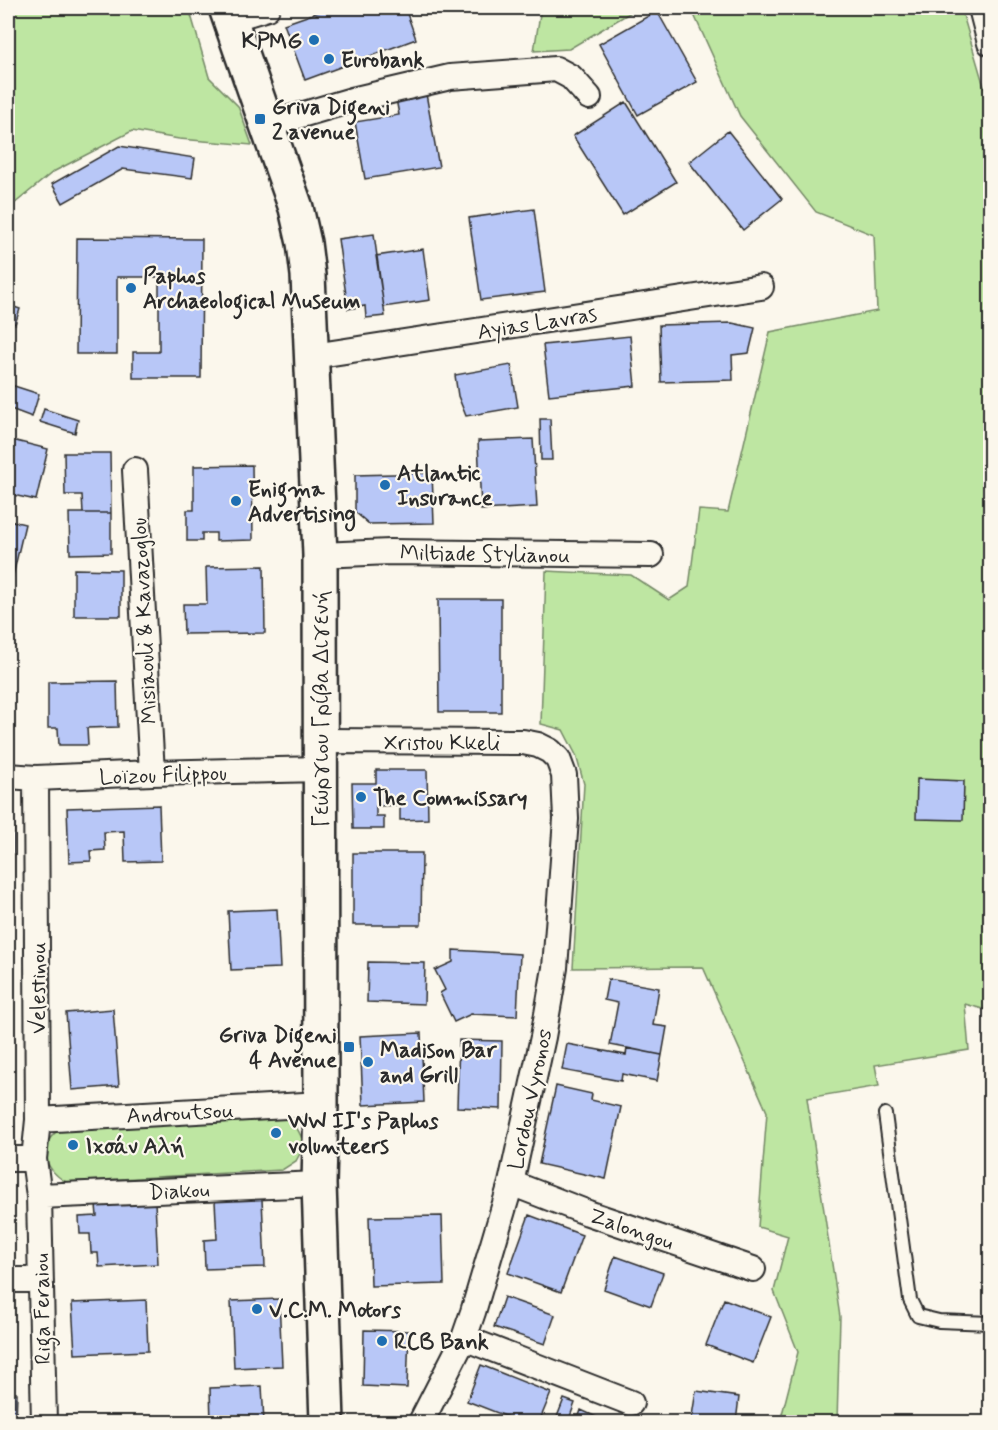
<svg xmlns="http://www.w3.org/2000/svg" width="998" height="1430" font-family="Mynerve,sans-serif">
  <style>
    .green { fill: #bee6a2; stroke: #748866; stroke-width: 1.5 }
    .building { fill: #b8c7f7; stroke: #2b2b2b; stroke-width: 1.5 }
    .lines { fill: none; stroke-linecap: round; stroke-linejoin: round }
    .service-casing { stroke: #2b2b2b; stroke-width: 16 }
    .minor-casing { stroke: #2b2b2b; stroke-width: 28 }
    .primary-casing { stroke: #2b2b2b; stroke-width: 38 }
    .service { stroke: #fbf7ec; stroke-width: 12 }
    .minor { stroke: #fbf7ec; stroke-width: 24 }
    .primary { stroke: #fbf7ec; stroke-width: 33 }
    .poi-dot { fill: #1f6fb2; stroke: #fbf7ec; stroke-width: 2 }
    .labels { text-anchor: middle; stroke-width: 4.5; stroke-linejoin: round; paint-order: stroke }
    .poi-label { font-size: 22px; font-weight: bold; fill: #2b2b2b; stroke: #fbf7ec; text-anchor: start }
    .street-label { font-size: 22px; fill: #2b2b2b; stroke: #fbf7ec }
  </style>
  <rect width="100%" height="100%" fill="#fbf7ec"/>
  <filter id="ink" filterUnits="userSpaceOnUse"><feTurbulence type="fractalNoise" baseFrequency=".0167" numOctaves="2"/><feDisplacementMap in="SourceGraphic" scale="12" xChannelSelector="R" yChannelSelector="G"/><feConvolveMatrix kernelMatrix="1 2 1 2 8 2 1 2 1" color-interpolation-filters="sRGB"/></filter>
  <g filter="url(#ink)">
    <path class="green" d="M8,8H189L209,77L238,106L252,145L179,139L132,131L53,172L8,209Z
      M541,8H638L569,49L534,51Z
      M691,8H961L990,107V1011L965,1004L969,1050L875,1065L879,1086L807,1098L840,1317L837,1422H780L798,1352L774,1291L788,1236L758,1227L767,1112L703,967L573,968L584,784L576,755L563,730L541,724L546,571L631,575L669,600L689,587L699,510L728,512L770,332L877,311L874,235L816,212L740,116Z
      M282,1116C295,1122 301,1132 304,1146L296,1161L282,1170L66,1182C41,1167 38,1142 63,1127Z"/>
    <path class="building" d="M330,8H405L416,39L305,80L284,24Z
      M657,11L697,82L638,115L599,44Z
      M425,88L439,167L365,179L355,122L399,115L395,93Z
      M626,102L676,182L623,215L573,136Z
      M728,131L782,199L743,230L689,162Z
      M119,146L195,158L192,178L123,169L63,203L52,184Z
      M534,209L545,292L481,300L469,218Z
      M374,234L385,316L366,318L365,306L348,309L338,239Z
      M77,238L202,239L201,378H133V352H159V277H117V354H76Z
      M423,249L430,300L384,307L376,256Z
      M8,305L20,309L15,324L8,321Z
      M732,323L755,328L749,353L732,355L733,380L661,382L659,325Z
      M630,336L635,386L549,395L543,345Z
      M511,365L518,407L466,416L458,396L455,375Z
      M8,384L39,394L32,417L8,408Z
      M44,409L78,420L75,433L40,422Z
      M540,419H550L552,460H541Z
      M8,439L48,449L36,500L8,494Z
      M533,439L537,507L481,510L478,441Z
      M64,453H110L111,513H83L82,495H65Z
      M252,465L253,540L216,541V533H202V541H187V510H194V466Z
      M432,473L434,523L369,524L355,512V475Z
      M69,513H111V553L70,554Z
      M8,520L25,524L11,584L8,583Z
      M264,566L265,633L184,634L183,604H207L206,567Z
      M74,569L121,570V616H74Z
      M438,599H501V712H439Z
      M117,681L118,727L87,728L88,745H59L58,728H48V682Z
      M376,770H427L428,819L400,820V805L376,806V816H384V829H353L352,783H376Z
      M917,779L964,781L963,820L916,819Z
      M8,804H14L13,884H8Z
      M159,805L161,861L125,862L124,831L104,832L105,850L90,851L91,861L69,862L67,808Z
      M353,853H422L421,925H353Z
      M8,906H9L8,983Z
      M277,909L280,968L231,970L228,911Z
      M453,950L520,954L517,1016L471,1014L454,1022L440,993L445,990L435,970L453,962Z
      M368,962L425,963L424,1004L367,1002Z
      M608,979L659,988L653,1025L667,1027L662,1055L610,1045L618,1003L604,1000Z
      M113,1009L119,1086L72,1090L66,1013Z
      M421,1033L424,1102L363,1105L360,1036Z
      M459,1040L502,1041L501,1109L457,1107Z
      M567,1044L626,1055L627,1048L662,1055L657,1081L622,1074L621,1081L562,1070Z
      M556,1086L592,1094L591,1100L621,1107L606,1179L539,1164Z
      M262,1199L265,1267L205,1269L204,1240L217,1239L215,1201Z
      M155,1202L158,1264L99,1267L98,1253H91L90,1234H80L79,1217L97,1216L96,1205Z
      M529,1215L582,1235L561,1292L508,1273Z
      M442,1216L444,1284L371,1286L369,1217Z
      M615,1256L663,1273L651,1306L604,1289Z
      M504,1297L555,1315L545,1344L494,1327Z
      M279,1299L282,1366L234,1368L231,1301Z
      M724,1299L771,1317L753,1363L706,1345Z
      M146,1300L148,1351L75,1354L72,1303Z
      M364,1330L409,1331L407,1388L363,1386Z
      M481,1365L551,1393L539,1422H521L467,1401Z
      M262,1386L264,1422H211L210,1388Z
      M696,1391L739,1397L736,1422H691Z
      M8,1393H17L16,1422H8Z
      M564,1399L575,1403L568,1422H555Z
      M581,1410L603,1420L602,1422H577Z"/>
    <g class="lines">
      <defs>
        <path id="service" d="M885,1114L910,1300L918,1316L939,1321L990,1323"/>
        <path id="minor" d="M981,8L990,43
          M231,19L267,8
          M267,125L352,100L450,77L556,69L571,77L589,97
          M313,356L761,287
          M135,470L152,773
          M320,555L390,552L651,555
          M320,741L523,742L538,745L550,751L558,759L564,775L566,819L555,968L543,1037L511,1183L473,1312L464,1338L421,1422
          M8,776L36,778L152,773L320,769
          M36,778L38,1120L34,1159L39,1196L44,1422
          M38,1120L321,1104
          M8,1159H34
          M511,1183L588,1213L753,1269
          M39,1196L319,1184
          M8,1280H40
          M464,1338L631,1403"/>
        <path id="primary" d="M226,8L296,208L304,243L308,275L320,555L321,1104L319,1184L327,1422"/>
      </defs>
      <use href="#service" class="service-casing"/>
      <use href="#minor" class="minor-casing"/>
      <use href="#primary" class="primary-casing"/>
      <use href="#service" class="service"/>
      <use href="#minor" class="minor"/>
      <use href="#primary" class="primary"/>
    </g>
  </g>
  <g class="poi-dot">
    <circle cx="314" cy="40" r="6"/>
    <circle cx="329" cy="59" r="6"/>
    <rect x="254" y="113" width="12" height="12" rx="3"/>
    <circle cx="131" cy="288" r="6"/>
    <circle cx="385" cy="485" r="6"/>
    <circle cx="236" cy="501" r="6"/>
    <circle cx="361" cy="797" r="6"/>
    <rect x="343" y="1041" width="12" height="12" rx="3"/>
    <circle cx="368" cy="1062" r="6"/>
    <circle cx="276" cy="1133" r="6"/>
    <circle cx="73" cy="1145" r="6"/>
    <circle cx="257" cy="1309" r="6"/>
    <circle cx="382" cy="1341" r="6"/>
  </g>
  <g class="labels">
    <g class="poi-label">
      <text x="302" y="48" text-anchor="end">KPMG</text>
      <text x="341" y="67">Eurobank</text>
      <text x="272" y="114">Griva Digeni<tspan x="272" dy="25">2 avenue</tspan></text>
      <text x="143" y="283">Paphos<tspan x="143" dy="25">Archaeological Museum</tspan></text>
      <text x="397" y="480">Atlantic<tspan x="397" dy="25">Insurance</tspan></text>
      <text x="248" y="496">Enigma<tspan x="248" dy="25">Advertising</tspan></text>
      <text x="373" y="805">The Commissary</text>
      <text x="337" y="1042" text-anchor="end">Griva Digeni<tspan x="337" dy="25">4 Avenue</tspan></text>
      <text x="380" y="1057">Madison Bar<tspan x="380" dy="25">and Grill</tspan></text>
      <text x="288" y="1128">WW II's Paphos<tspan x="288" dy="25">volunteers</tspan></text>
      <text x="85" y="1153">Ιχσάν Αλή</text>
      <text x="269" y="1317">V.C.M. Motors</text>
      <text x="394" y="1349">RCB Bank</text>
    </g>
    <g class="street-label">
      <text transform="translate(537 322) rotate(-9)" y="8">Ayias Lavras</text>
      <text transform="translate(485 553) rotate(1)" y="8">Miltiade Stylianou</text>
      <text transform="translate(143 621) rotate(-93)" y="8">Misiaouli &amp; Kavazoglou</text>
      <text transform="translate(320 709) rotate(-90)" y="8">Γεώργιου Γρίβα Διγενή</text>
      <text x="442" y="750">Xristou Kkeli</text>
      <text transform="translate(163 774) rotate(-2)" y="8">Loïzou Filippou</text>
      <text transform="translate(37 988) rotate(-90)" y="8">Velestinou</text>
      <text transform="translate(529 1099) rotate(-78)" y="8">Lordou Vyronos</text>
      <text transform="translate(180 1112) rotate(-3)" y="8">Androutsou</text>
      <text transform="translate(179 1190) rotate(-3)" y="8">Diakou</text>
      <text transform="translate(632 1228) rotate(19)" y="8">Zalongou</text>
      <text transform="translate(41 1309) rotate(-91)" y="8">Riga Feraiou</text>
    </g>
  </g>
  <rect width="998" height="1430" fill="none" stroke="#fbf7ec" stroke-width="30"/>
  <rect x="15" y="15" width="968" height="1400" fill="none" stroke="#2b2b2b" stroke-width="2" filter="url(#ink)"/>
</svg>
